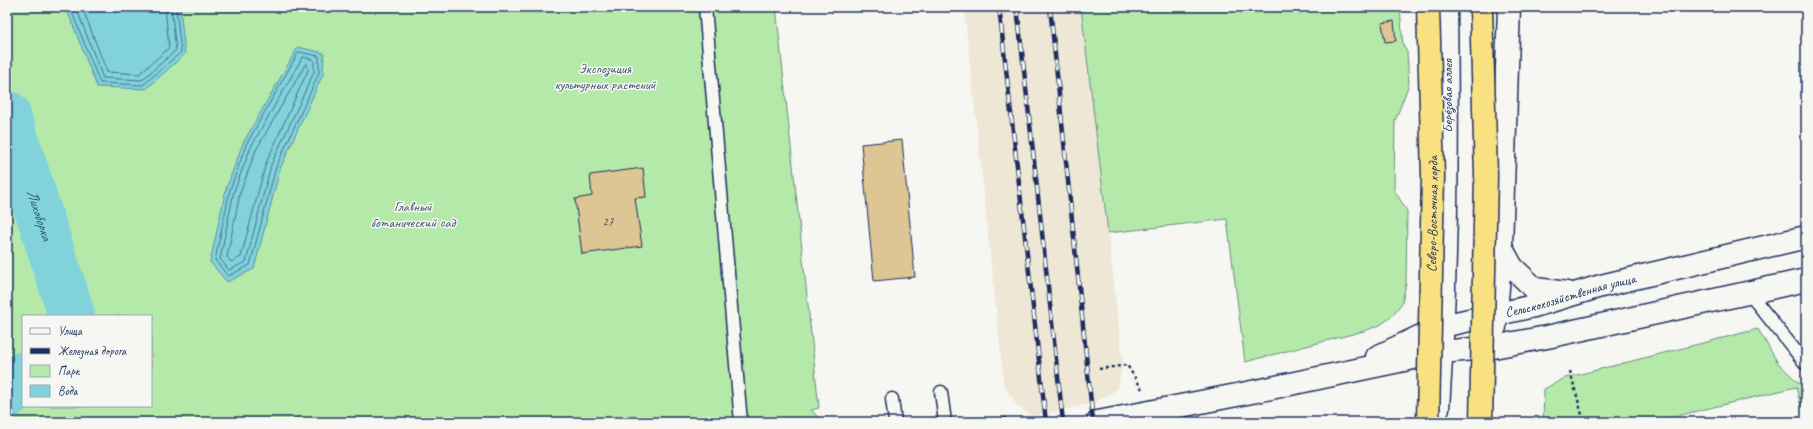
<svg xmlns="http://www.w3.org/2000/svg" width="1813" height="429" font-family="Caveat,sans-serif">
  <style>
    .built { fill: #eee7d6 }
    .green { fill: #b5e9aa; stroke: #688c84; fill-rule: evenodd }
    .water { fill: #81d2da; stroke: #5891a8 }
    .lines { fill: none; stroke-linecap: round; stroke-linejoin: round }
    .shore { stroke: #447090; stroke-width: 1 }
    .river { stroke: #81d2da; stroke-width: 47 }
    .building { fill: #ddc594; stroke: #1b2f5e }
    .service-casing { stroke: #1b2f5e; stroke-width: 15 }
    .secondary-casing { stroke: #1b2f5e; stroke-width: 25 }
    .path { stroke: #1b2f5e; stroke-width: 2.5; stroke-dasharray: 3 3; stroke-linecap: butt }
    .service { stroke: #f6f6f2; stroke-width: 12 }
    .secondary { stroke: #f6f6f2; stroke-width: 22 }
    .rail-casing { stroke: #1b2f5e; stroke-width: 4.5 }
    .rail { stroke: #f6f6f2; stroke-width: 3; stroke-dasharray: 9; stroke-linecap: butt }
    .primary-bridge-casing { stroke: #1b2f5e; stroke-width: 25; stroke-linecap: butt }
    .primary-bridge { stroke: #f9e181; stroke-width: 22 }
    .labels { text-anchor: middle; stroke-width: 3; stroke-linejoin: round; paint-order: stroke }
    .number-label { font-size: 12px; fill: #4c546c }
    .park-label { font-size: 14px; fill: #3a546d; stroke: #f6f6f2 }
    .street-label { font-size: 14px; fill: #1b2f5e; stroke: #f6f6f2 }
    .water-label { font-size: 15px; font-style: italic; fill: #34587d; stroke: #f6f6f2 }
  </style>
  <rect width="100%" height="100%" fill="#f6f6f2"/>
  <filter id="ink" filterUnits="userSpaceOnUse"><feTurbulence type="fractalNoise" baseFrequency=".025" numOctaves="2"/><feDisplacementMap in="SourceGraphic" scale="8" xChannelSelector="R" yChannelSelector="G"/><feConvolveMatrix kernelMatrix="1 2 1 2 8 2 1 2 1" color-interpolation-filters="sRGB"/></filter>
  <g filter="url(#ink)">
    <path class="built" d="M964,7H1082L1123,364L1117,389L1095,403L1033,416L1018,407L1004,385Z"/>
    <path class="green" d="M7,7H776L819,408L811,410L823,422H7ZM23,316H151V406H23Z
      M1081,7H1400L1403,45L1407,52L1409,84L1395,121L1394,190L1407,211L1406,283L1402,303L1390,318L1380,325L1364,331L1245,362L1227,219L1108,233Z
      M1758,329L1778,363L1806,390V406L1801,407L1796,387L1652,422H1543L1544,389L1565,378Z"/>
    <path class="water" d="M66,7H180L185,54L146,89L97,87Z
      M298,47L324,53L323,74L280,169L254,269L227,282L210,262L226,189L243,143Z"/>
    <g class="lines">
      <path class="shore" d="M70,7L100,83L143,85L181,52L176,7
        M76,7L103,78L142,80L176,50L171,7
        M82,7L107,72L139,74L169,48L165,7
        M299,52L319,56V73L276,167L250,265L228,276L215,260L230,190L246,145Z
        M303,57L314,60V72L271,165L246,262L229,270L220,259L234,191L251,147Z
        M307,64L308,70L266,163L241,257L231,262L227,257L240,193L256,150L305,65Z"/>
      <g class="river">
        <path id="s1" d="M7,114L71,313L69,316"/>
        <path d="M7,395L23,375"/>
      </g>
    </g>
    <path class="building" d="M1394,21L1396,41L1385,42L1382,23Z
      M902,140L915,277L874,281L861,144Z
      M643,168L646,197L635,198L642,246L582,254L575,199L592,196L590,175Z"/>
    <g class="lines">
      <defs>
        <path id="service" d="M705,7L741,422
          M1749,293L1806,364
          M941,392L945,422
          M892,399L895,422"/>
        <g id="secondary">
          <path d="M1501,247L1512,267L1535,289L1567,293"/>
          <path d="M1495,327L1501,247L1509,7"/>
          <path id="s2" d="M1377,357L1442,326L1534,306L1601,286L1806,237"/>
          <path d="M1438,409C1447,275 1448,141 1446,7"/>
          <path d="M1098,422L1242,394L1442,352L1493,347L1547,337L1806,280"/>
        </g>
      </defs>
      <use href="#service" class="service-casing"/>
      <use href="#secondary" class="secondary-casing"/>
      <path class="path" d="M1099,369L1127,365L1142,389
        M1570,371L1584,422
        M980,422L1005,418L1010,422"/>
      <use href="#service" class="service"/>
      <use href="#secondary" class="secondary"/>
      <defs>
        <path id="rail" d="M999,7L1046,422
          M1017,7L1063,422
          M1050,7L1093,422"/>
      </defs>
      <use href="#rail" class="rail-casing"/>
      <use href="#rail" class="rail"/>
      <defs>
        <g id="primary-bridge">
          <path id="s3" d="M1428,422L1433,176L1428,7"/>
          <path d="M1481,422L1486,175L1481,7"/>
        </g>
      </defs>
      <use href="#primary-bridge" class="primary-bridge-casing"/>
      <use href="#primary-bridge" class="primary-bridge"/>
    </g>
  </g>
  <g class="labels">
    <g class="number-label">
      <text x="608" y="226">27</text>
    </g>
    <g class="park-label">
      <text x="605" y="73">Экспозиция<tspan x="605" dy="16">культурных растений</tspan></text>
      <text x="413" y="211">Главный<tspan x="413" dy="16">ботанический сад</tspan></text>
    </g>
    <g class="street-label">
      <text transform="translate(1447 96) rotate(-90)" y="5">Берёзовая аллея</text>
      <text dy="5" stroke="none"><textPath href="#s3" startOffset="208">Северо-Восточная хорда</textPath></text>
      <text dy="5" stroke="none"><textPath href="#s2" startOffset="204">Сельскохозяйственная улица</textPath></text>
    </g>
    <g class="water-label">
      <text dy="5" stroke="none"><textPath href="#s1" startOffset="106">Лихоборка</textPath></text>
    </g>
  </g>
  <rect width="1813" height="429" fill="none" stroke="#f6f6f2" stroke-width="24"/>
  <rect x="12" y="12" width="1789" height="405" fill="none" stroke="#1b2f5e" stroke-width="1.5" filter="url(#ink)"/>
  <rect x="22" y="315" width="130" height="92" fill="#f6f6f2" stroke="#9ea6b7"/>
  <rect x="30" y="328" width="20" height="6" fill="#f6f6f2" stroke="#9ea6b7"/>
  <text x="58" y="335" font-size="12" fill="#1b2f5e">Улица</text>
  <rect x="30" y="348" width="20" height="6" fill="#1b2f5e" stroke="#9ea6b7"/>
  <text x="58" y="355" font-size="12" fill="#1b2f5e">Железная дорога</text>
  <rect x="30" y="365" width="20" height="12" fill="#b5e9aa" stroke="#9ea6b7"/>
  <text x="58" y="375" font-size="12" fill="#1b2f5e">Парк</text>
  <rect x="30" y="385" width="20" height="12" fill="#81d2da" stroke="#9ea6b7"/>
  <text x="58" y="395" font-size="12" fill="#1b2f5e">Вода</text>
</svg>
